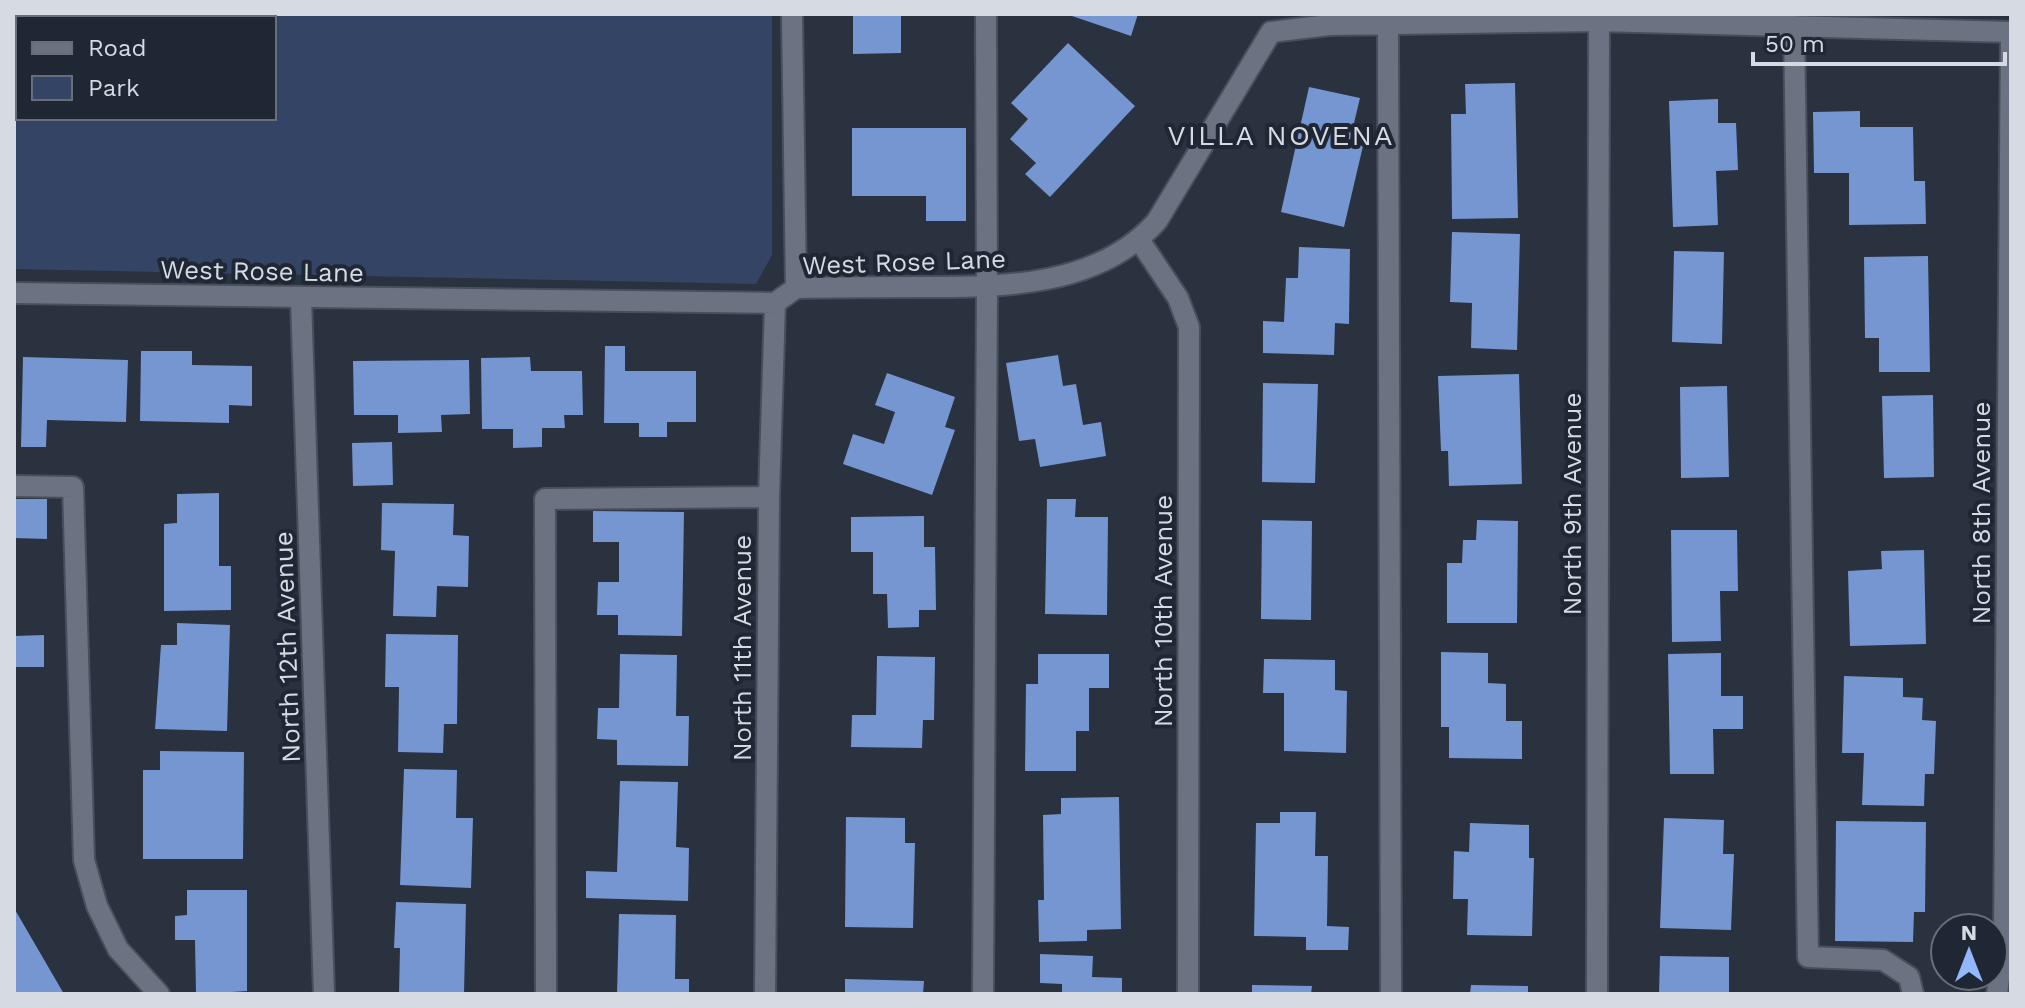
<svg xmlns="http://www.w3.org/2000/svg" width="2025" height="1008" font-family="'Work Sans',sans-serif">
  <style>
    .green { fill: #334464; fill-rule: evenodd }
    .building { fill: #7596d1 }
    .lines { fill: none; stroke-linecap: round; stroke-linejoin: round }
    .minor-casing { stroke: #494f5a; stroke-width: 24 }
    .minor { stroke: #6b7383; stroke-width: 20 }
    .labels { text-anchor: middle; stroke-width: 8; stroke-linejoin: round; paint-order: stroke }
    .street-label { font-size: 26px; fill: #d5dae3; stroke: #202734 }
    .neighbourhood-label { font-size: 28px; letter-spacing: 2px; fill: #d5dae3; stroke: #202734 }
  </style>
  <rect width="100%" height="100%" fill="#2a313f"/>
  <path class="green" d="M14,14H772V255L756,284L14,269ZM18,18H274V118H18Z"/>
  <path class="building" d="M853,14H901V53L853,54Z
    M1066,14H1138L1131,36Z
    M1068,43L1135,106L1050,197L1025,174L1036,163L1010,139L1028,119L1011,103Z
    M1515,83L1518,218L1452,219L1451,114H1466L1465,84Z
    M1309,87L1360,98L1349,144L1363,146L1344,227L1281,212Z
    M1718,99V123H1736L1738,170L1716,171L1718,225L1673,227L1669,101Z
    M1860,111V127H1913L1914,181H1925L1926,224L1849,225V173H1814L1813,112Z
    M852,128H966V221H926V196H852Z
    M1452,232L1520,234L1517,350L1471,348L1472,303L1450,302Z
    M1299,247L1350,249L1349,324L1335,323L1334,355L1263,353V321L1284,322L1286,278H1298Z
    M1674,251L1724,252L1722,344L1672,342Z
    M1928,256L1930,372H1879V338H1865L1864,257Z
    M605,346H625V371H696V422H667V437H639V423H604Z
    M141,351H192V365L252,366V406L229,405V423L140,421Z
    M1058,355L1063,386L1076,384L1083,425L1101,422L1106,456L1040,467L1035,439L1019,441L1006,363Z
    M23,357L128,360L126,422L47,420L46,447H21Z
    M530,357L531,371H582L583,415H564L565,428H542V447L513,448V429H482L481,358Z
    M469,360L470,414L441,415L442,432L398,433V415H354L353,361Z
    M887,373L955,397L945,427L955,430L932,495L843,464L853,434L884,444L895,412L875,405Z
    M1519,374L1522,484L1449,486L1448,451H1441L1438,376Z
    M1263,383L1318,384L1315,483L1262,482Z
    M1727,386L1729,477L1681,478L1680,387Z
    M1933,395L1934,477L1884,478L1882,396Z
    M392,442L393,485L353,486L352,443Z
    M219,493V566H231V610L164,611V524L177,523V494Z
    M14,499H47V539L14,538Z
    M1047,499H1076L1075,517H1108L1107,615L1045,614Z
    M382,503L454,504L453,535L469,536L468,587L437,586L436,617L393,616L395,551L381,550Z
    M593,511L684,512L682,636L618,635V615H597L598,582H619V542H593Z
    M924,516V547H935L936,610H919V627L888,628L887,594H873V552H851V517Z
    M1262,520L1312,521L1311,620L1261,619Z
    M1477,520L1518,521L1517,623H1447V563H1462L1463,540H1476Z
    M1671,530H1737L1738,591H1720L1721,641L1672,642Z
    M1924,550L1926,644L1850,646L1848,571L1882,569L1881,551Z
    M177,623L230,625L227,731L155,729L161,645H177Z
    M386,634L458,635L457,724H444L443,753L398,752L399,687H385Z
    M44,635V667H14V636Z
    M1441,652L1488,653V683L1506,684V721H1522V759L1449,758V727H1441Z
    M1721,653V696H1743V729H1713L1714,774H1670L1668,654Z
    M620,654L677,655L676,716H689L688,766L617,765V740L597,739L598,708H619Z
    M1038,654H1109V688H1089V731H1076V771H1025L1026,684H1038Z
    M877,656L935,657L934,720H923L922,748L851,747L852,715H876Z
    M1264,659L1335,660V690L1347,691L1346,753L1284,751V693H1263Z
    M1844,676L1903,678V697L1923,698L1922,720L1936,721L1934,774H1925L1924,806L1862,805L1864,753H1842Z
    M160,751L244,752L243,859H143V770H160Z
    M404,769L457,770L456,818H473L471,888L400,885Z
    M620,781L678,782L676,847L689,848L688,901L586,898V871L617,872Z
    M1119,797L1121,929L1087,930V941L1039,942L1038,900H1044L1043,815L1061,814V798Z
    M1280,812H1316L1315,856H1328L1327,926L1349,927L1348,950H1306V937L1254,936L1256,823H1280Z
    M846,817L905,818V843H915L913,928L845,927Z
    M1664,818L1724,820L1723,854H1734L1731,930L1660,928Z
    M1836,821L1926,822L1925,912H1914L1913,942L1835,941Z
    M1470,823L1529,825V858H1534L1532,936L1467,935L1468,899H1453L1454,851L1469,852Z
    M187,890H247V991L232,992V994H196L195,940H175V916L187,915Z
    M396,902L466,904L464,994H399L400,948H394Z
    M14,908L64,994H14Z
    M619,914L676,915L675,979H689V994H617Z
    M1040,954L1093,956L1092,977L1122,978V994H1062V984L1040,983Z
    M1660,956L1729,957V994H1659Z
    M845,979L924,981L923,994H845Z
    M1252,985L1312,986L1311,994H1252Z
    M1471,985L1528,986V994H1470Z"/>
  <g class="lines">
    <defs>
      <path id="minor" d="M792,14L796,288
        M1388,26L1391,994
        M1794,26L1808,957L1883,960L1909,977L1913,994
        M1140,241L1178,298L1189,327L1188,994
        M14,293L775,303L796,288C837,287 877,287 918,287C1001,287 1098,288 1157,221L1271,32L1329,25L1599,21L2011,32
        M301,299L324,994
        M14,486L73,487L84,860L97,906L118,949L159,994
        M546,994L545,499L769,497
        M765,994L769,497L775,303
        M983,994L987,288L986,14
        M1597,994L1599,14
        M1997,994L2004,941L2011,32"/>
    </defs>
    <use href="#minor" class="minor-casing"/>
    <use href="#minor" class="minor"/>
  </g>
  <g class="labels">
    <g class="street-label">
      <text transform="translate(904 262) rotate(-2)" y="9">West Rose Lane</text>
      <text transform="translate(262 271) rotate(1)" y="9">West Rose Lane</text>
      <text transform="translate(1572 504) rotate(-90)" y="9">North 9th Avenue</text>
      <text transform="translate(1981 513) rotate(-90)" y="9">North 8th Avenue</text>
      <text transform="translate(1163 611) rotate(-90)" y="9">North 10th Avenue</text>
      <text transform="translate(287 647) rotate(-92)" y="9">North 12th Avenue</text>
      <text transform="translate(742 648) rotate(-90)" y="9">North 11th Avenue</text>
    </g>
    <g class="neighbourhood-label">
      <text x="1281" y="145">VILLA NOVENA</text>
    </g>
  </g>
  <rect width="2025" height="1008" fill="none" stroke="#d5dae3" stroke-width="32"/>
  <rect x="16" y="16" width="260" height="104" fill="#202734" stroke="#686f7a" stroke-width="2"/>
  <rect x="32" y="42" width="40" height="12" fill="#6b7383" stroke="#686f7a" stroke-width="2"/>
  <text x="88" y="56" font-size="24" fill="#d5dae3">Road</text>
  <rect x="32" y="76" width="40" height="24" fill="#334464" stroke="#686f7a" stroke-width="2"/>
  <text x="88" y="96" font-size="24" fill="#d5dae3">Park</text>
  <g transform="translate(1969 952)"><circle r="38" fill="#202734" stroke="#686f7a" stroke-width="2"/>
  <path d="M0-6L14 30L0 20L-14 30Z" fill="#92b7fd"/>
  <text y="-12" font-size="22" font-weight="bold" text-anchor="middle" fill="#d5dae3">N</text>
  </g>
  <path d="M1753 52v12h252v-12" fill="none" stroke="#d5dae3" stroke-width="4"/>
  <text x="1765" y="52" font-size="24" fill="#d5dae3" stroke="#202734" stroke-width="6" paint-order="stroke">50 m</text>
</svg>
